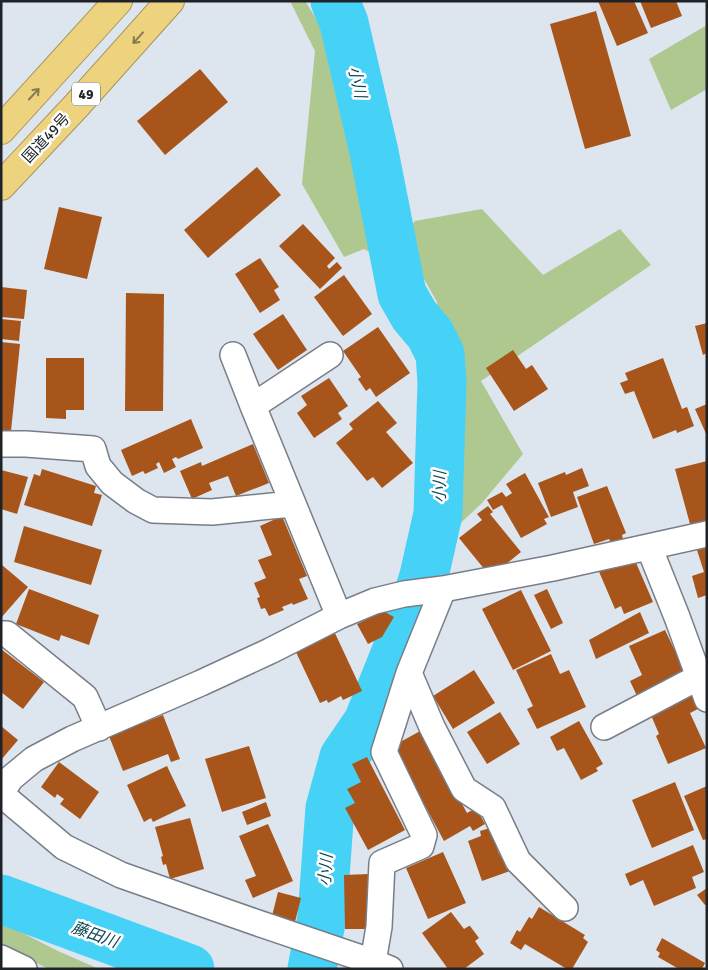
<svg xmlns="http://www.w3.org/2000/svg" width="708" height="970" font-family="Signika,'Noto Sans JP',sans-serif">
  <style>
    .green { fill: #afc890 }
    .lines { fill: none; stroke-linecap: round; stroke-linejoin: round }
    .river { stroke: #46d2f7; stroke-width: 49 }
    .building { fill: #a7551a }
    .street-casing { stroke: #787e88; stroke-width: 28 }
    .highway-casing { stroke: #a6955f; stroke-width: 30 }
    .street { stroke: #fff; stroke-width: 25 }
    .highway { stroke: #eed37e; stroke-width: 28 }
    .oneway { stroke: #867a52 }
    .labels { text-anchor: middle; stroke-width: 5; stroke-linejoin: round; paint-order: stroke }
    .shield { fill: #fff; stroke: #626467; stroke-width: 1 }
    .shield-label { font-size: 14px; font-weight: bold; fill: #1f2226 }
    .street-label { font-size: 15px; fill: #1f2226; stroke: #fff }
    .water-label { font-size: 16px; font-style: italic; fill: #094756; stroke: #fff }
  </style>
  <rect width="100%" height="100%" fill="#dde5ef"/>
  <path class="green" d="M290,1H305L317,20L342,46L382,258L364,249L344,257L302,184L315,51Z
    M707,25V89L671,110L649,59Z
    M482,209L543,275L620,229L651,265L481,381L523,454L482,503L449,534L460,462L453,418L447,348L437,302L419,270L407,232L415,221Z
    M1,922L58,951L99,969H49L1,946Z"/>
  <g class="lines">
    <path class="river" d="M1,899L190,969
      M312,969L322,917L330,808L344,757L368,722L415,605L424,576L438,514L442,382L440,354L430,334L414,315L402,294L374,152L344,23L335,1"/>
  </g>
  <path class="building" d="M598,1H634L648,33L617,46Z
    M640,1H676L682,16L651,28Z
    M596,11L631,136L585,149L550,24Z
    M200,69L228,102L165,155L137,121Z
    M257,167L281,195L208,258L184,230Z
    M59,207L102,217L87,279L44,269Z
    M303,224L335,258L327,266L329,269L337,262L342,268L320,289L279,246Z
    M260,258L279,287L274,290L280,300L260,313L235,274Z
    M344,275L372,314L343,336L314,297Z
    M1,287L27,290L24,319L1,317Z
    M126,293L164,294L163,411H125Z
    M283,314L307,350L278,370L253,334Z
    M1,319L21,321L19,341L1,339Z
    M707,323V353L703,355L695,326Z
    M378,327L410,373L376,397L370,388L366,391L358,379L361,377L343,351Z
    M1,342L20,344L11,431L1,430Z
    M513,350L526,369L532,365L548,389L514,411L486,368Z
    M46,358H84V410H66V419L46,418Z
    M663,358L682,409L687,407L694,426L677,433L676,430L653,439L634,391L625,394L620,383L628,380L625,373Z
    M329,378L348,406L338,413L342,419L314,438L297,413L307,405L301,396Z
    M378,401L397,423L386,432L413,463L382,488L373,477L367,481L336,443L353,429L349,424Z
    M707,404V436L695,409Z
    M191,419L203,448L178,459L176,457L172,459L176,467L164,473L159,462L156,464L158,468L145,474L143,471L132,476L121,450Z
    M253,444L269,483L236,496L228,476L209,483L212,490L192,499L180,471L201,462L202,466Z
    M707,461V520L690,524L675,469Z
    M582,468L589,486L573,492L578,507L551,517L538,483L565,472L566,475Z
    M42,469L96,486L94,493L102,495L92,526L24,505L34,474L40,476Z
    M1,470L28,477L17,514L1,509Z
    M525,473L549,517L544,519L547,524L521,538L502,505L493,510L487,500L502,492L506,497L512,493L506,484Z
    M607,486L626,533L622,535L623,539L611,543L609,539L594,544L577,497Z
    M488,506L493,512L490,514L521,552L496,572L491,566L485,570L459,538L482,520L477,514Z
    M282,516L307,576L299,579L308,599L293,605L292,603L282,607L284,610L269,616L265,608L261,609L257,598L260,597L254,583L266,578L258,560L272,555L260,526Z
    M24,526L102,550L91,585L14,562Z
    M707,544V595L698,598L692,576L704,572L696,547Z
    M634,558L653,602L624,614L621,606L615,609L597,567L606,563L608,569Z
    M2,565L28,587L1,618V566Z
    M29,589L99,615L89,645L61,635L59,641L16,624Z
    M547,589L563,623L551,629L534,595Z
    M521,590L551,651L513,670L482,609Z
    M383,611L394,617L382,637L368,644L357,624Z
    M640,612L649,633L596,659L589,640Z
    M665,630L687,676L638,698L630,681L642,675L629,646Z
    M334,631L362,691L343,700L341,696L328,703L327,700L320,703L295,650Z
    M1,649L44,682L23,709L1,692Z
    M551,654L560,674L569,670L586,707L537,729L527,709L533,706L516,670Z
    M474,670L495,703L453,729L433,696Z
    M690,689L698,709L690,713L706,748L668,764L656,736L659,734L648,708Z
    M500,712L520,744L487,764L467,732Z
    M163,715L180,759L171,762L168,754L123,771L109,736Z
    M579,721L603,764L596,768L598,771L581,780L564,748L557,751L550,737Z
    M1,726L18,740L1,760Z
    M422,730L467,813L476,808L485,824L473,831L470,826L444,841L393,746Z
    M249,746L266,798L222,812L205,759Z
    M367,757L405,830L368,850L345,808L355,803L347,789L361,782L352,764Z
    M59,762L99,792L80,819L60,804L64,799L57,794L55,798L41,787Z
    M167,766L186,806L153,822L151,818L144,822L127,785Z
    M675,782L694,830L652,848L632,800Z
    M707,786V839L703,840L684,796Z
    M266,802L271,816L247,825L242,812Z
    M190,818L204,869L170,879L166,864L163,865L161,857L163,856L155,827Z
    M268,824L293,881L253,898L245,880L256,876L239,836Z
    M490,828L499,854L504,853L510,871L482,881L468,841L481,836L480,831Z
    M693,845L704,872L692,877L696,888L654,906L643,880L630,886L625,874Z
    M443,852L466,903L428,919L406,868Z
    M369,874V909H366V929H345L344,875Z
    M707,888V904L705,905L697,895Z
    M278,892L301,898L295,922L272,916Z
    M539,907L585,935L583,938L588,942L572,969H567L525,944L521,950L510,943L517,930L520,932L529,917L532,919Z
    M451,912L464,929L469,926H470L479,938L475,941L484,954L464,969H448L422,933Z
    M662,938L705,963L702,969H679L658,957L660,953L656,950Z"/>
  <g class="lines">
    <defs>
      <path id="street" d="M233,355L253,406
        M330,355L253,406L339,616
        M1,444H26L93,449L98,466L112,483L136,501L153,510L212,512L292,504
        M649,547L677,617L707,699
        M1,634H7L85,697L99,728
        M409,673L432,727L464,789L493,808L518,861L565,908
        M604,727L699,677
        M1,793L11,778L34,759L72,739L201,683L270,651L339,616L375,601L404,594L443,589L553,568L707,534
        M1,794L64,847L121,875L252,921L373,962L390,969
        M1,958L24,969
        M373,962L379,927L382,863L421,846L424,835L384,752L409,673L443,589"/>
      <path id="highway" d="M1,130L118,1
        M1,186L77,105L170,1"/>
    </defs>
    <use href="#street" class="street-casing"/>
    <use href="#highway" class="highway-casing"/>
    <use href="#street" class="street"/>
    <use href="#highway" class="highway"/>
  </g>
  <defs><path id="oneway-shaft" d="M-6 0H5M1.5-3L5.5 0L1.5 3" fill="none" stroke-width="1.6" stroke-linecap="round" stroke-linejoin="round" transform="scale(1.25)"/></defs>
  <g class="oneway">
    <use href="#oneway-shaft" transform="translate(138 38) rotate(132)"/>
    <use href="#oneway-shaft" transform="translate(34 94) rotate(-47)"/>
  </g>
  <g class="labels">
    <rect class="shield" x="72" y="82.5" width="28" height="23" rx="4"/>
    <g class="shield-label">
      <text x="86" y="99">49</text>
    </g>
    <g class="street-label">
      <text transform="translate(46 138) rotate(-47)" y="5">国道49号</text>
    </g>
    <g class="water-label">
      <text transform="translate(358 82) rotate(77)" y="6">小川</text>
      <text transform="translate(439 487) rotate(-89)" y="6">小川</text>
      <text transform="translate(325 870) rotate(-86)" y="6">小川</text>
      <text transform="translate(95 934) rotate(20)" y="6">藤田川</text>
    </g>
  </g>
  <rect width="708" height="970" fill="none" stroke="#1f2226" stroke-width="5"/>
</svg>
